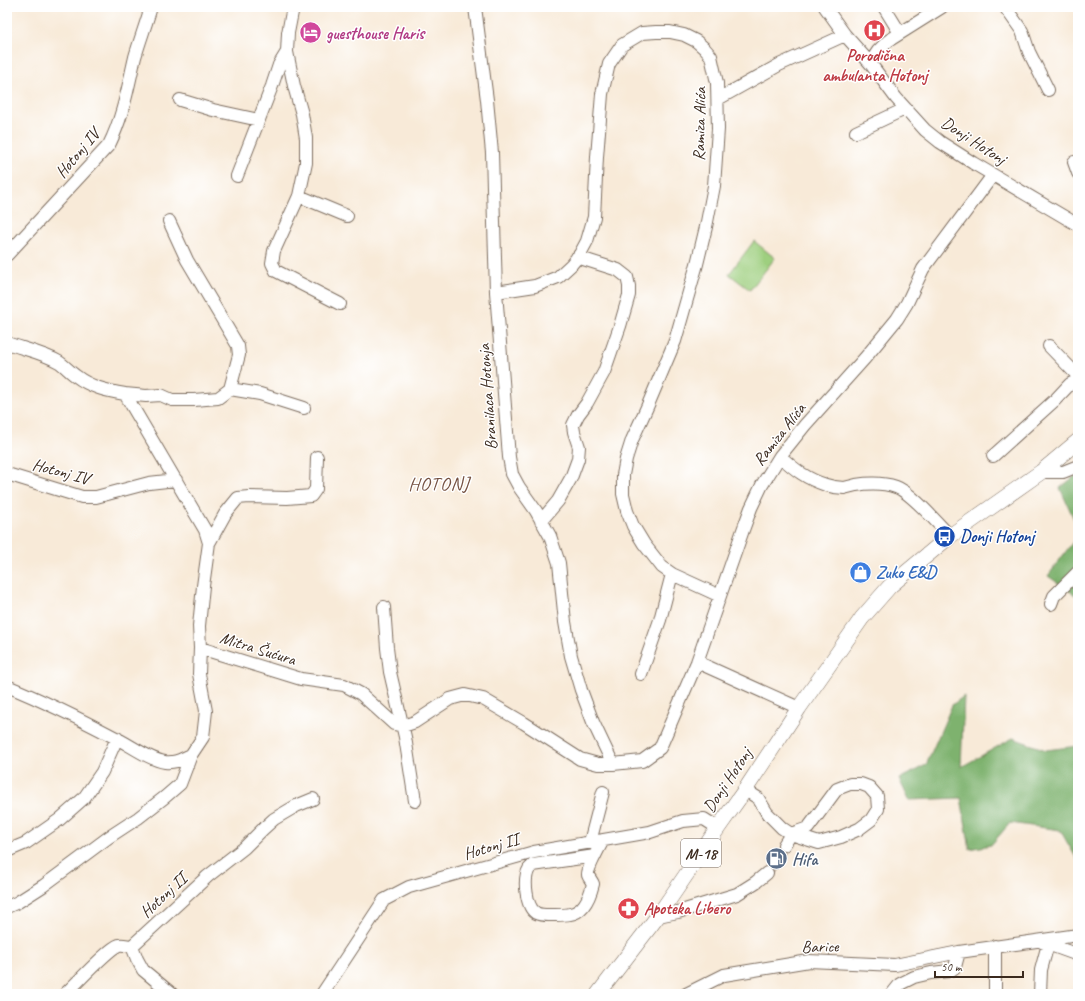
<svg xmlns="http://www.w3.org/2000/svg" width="1085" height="1001" font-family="Caveat,sans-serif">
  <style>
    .green { fill: #9ecf7f; stroke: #6c7c4e }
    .forest { fill: #7eb26e; stroke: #5c6e46 }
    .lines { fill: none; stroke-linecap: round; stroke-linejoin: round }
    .minor-tunnel { stroke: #d2c4b3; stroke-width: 12; stroke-dasharray: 12 6; stroke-linecap: butt }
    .minor-casing { stroke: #7d6d5f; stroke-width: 14 }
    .major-casing { stroke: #7d6d5f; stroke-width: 16 }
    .minor { stroke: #fff; stroke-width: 12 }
    .major { stroke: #fff; stroke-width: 15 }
    .labels { text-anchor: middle; stroke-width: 3; stroke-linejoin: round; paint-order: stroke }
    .shield { fill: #fff; stroke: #766a62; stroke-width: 1 }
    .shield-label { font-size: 16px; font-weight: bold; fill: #3b2a1e }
    .hotel-label { font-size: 17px; font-weight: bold; fill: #b23c85; stroke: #fff; text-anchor: start }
    .health-label { font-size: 17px; font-weight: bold; fill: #be3a42; stroke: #fff }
    .street-label { font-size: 17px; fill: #3b2a1e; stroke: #fff }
    .transit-label { font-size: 17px; font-weight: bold; fill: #164399; stroke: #fff; text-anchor: start }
    .shop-label { font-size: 17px; font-weight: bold; fill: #366cbe; stroke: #fff; text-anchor: start }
    .service-label { font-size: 17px; font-weight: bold; fill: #4e5e75; stroke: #fff; text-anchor: start }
    .quarter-label { font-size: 19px; letter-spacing: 1px; fill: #755141; stroke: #fff }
  </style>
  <rect width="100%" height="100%" fill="#fff"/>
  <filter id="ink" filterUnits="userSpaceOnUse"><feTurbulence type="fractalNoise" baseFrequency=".025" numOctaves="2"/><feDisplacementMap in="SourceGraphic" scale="8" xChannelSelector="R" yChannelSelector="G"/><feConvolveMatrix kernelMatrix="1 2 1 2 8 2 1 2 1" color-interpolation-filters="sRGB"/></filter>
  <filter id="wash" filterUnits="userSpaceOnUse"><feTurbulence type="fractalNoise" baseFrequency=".012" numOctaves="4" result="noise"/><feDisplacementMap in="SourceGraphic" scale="16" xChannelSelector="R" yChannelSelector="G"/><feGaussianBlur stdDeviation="0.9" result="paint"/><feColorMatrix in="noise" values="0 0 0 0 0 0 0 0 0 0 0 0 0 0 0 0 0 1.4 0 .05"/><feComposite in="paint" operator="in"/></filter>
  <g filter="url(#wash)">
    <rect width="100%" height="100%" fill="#f8ead8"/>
    <path class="green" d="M754,241L775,258L750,290L729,274Z"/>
    <path class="forest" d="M1075,476H1078V528L1060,488Z
      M1078,535V597L1048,576Z
      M964,696L961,767L1013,738L1046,750L1078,746V861L1060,830L1010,823L991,845L970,849L961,798L909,800L899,779L926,765L952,705Z"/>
  </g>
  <g filter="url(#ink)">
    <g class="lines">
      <path class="minor-tunnel" d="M767,873L784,845"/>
      <defs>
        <path id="minor" d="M293,7L288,33L287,52L294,86L302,114L306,138V163L299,196L274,251L272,263L276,271L340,304
          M475,7L487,100L492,153L496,292L509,457L512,474L519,487L536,511L550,536L559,563L565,622L571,656L581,690L593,722L613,764
          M825,7L845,35L870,63
          M884,7L900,33
          M942,7L888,41L878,51L870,63L896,98L925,130L940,142L973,163L1078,225
          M1005,7L1022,31L1029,52L1048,90
          M718,99L779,65L845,35
          M180,100L213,110L259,120
          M856,132L905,109
          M1074,162L1078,173
          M237,176L272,86L279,65L287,52
          M299,196L347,216
          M7,255L109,145C123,117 128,87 135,57C140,40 146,24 151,7
          M496,292L535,286L558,277L571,265L580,254L587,241L594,217L597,157L602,94L609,64L622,45L642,33L656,32H670L684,35L696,41L704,48L711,56L717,83L718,129L714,186L706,227L697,264L675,341L648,405L632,440L626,459L623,475V494L627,511L633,526L644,544L662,567L672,574L720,596
          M7,343C24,349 44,353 59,362C65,366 70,372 76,376C90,387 107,391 125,394L205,530L209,543L203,586L199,626L200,648L199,674L206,711L203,737L191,755L180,784L165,797L138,818L109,837L43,886L18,902L7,907
          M1049,346L1078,376
          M230,389L260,394L304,408
          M125,394L146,396L161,395L172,400H194L218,398L230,389L239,355L238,346L187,260L169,221
          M780,456C795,470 807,479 826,485C832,487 838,488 844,488C848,487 852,486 856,485C869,483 884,483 896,487C911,492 938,524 950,536
          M993,456L1055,400L1070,384L1078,380
          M1041,472H1063L1078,466
          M7,474L82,497H96L149,483L176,480
          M541,521L558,501L571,478L578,459L579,447L574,432L573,425L578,415L587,403L604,372L620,326L629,295V286L627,277L618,270L577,257
          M209,543L225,514L238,498L249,497L287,498L311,496L316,489L317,457
          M1051,604L1054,596L1078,572
          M384,607L387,648L390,672L405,737L415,801
          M200,648L301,679L344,685L361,694L394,724L403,726L415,722L450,699L465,695L483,699L524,723L580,759L598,764H613L642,761L660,748L697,662L743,530L751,508L762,485L780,456L805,425L865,358L897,319L907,303L923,269L993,175
          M697,662L799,708
          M641,674L660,620L672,574
          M7,686C44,701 80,719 116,738C130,745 150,760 165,762C177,763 181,759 191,755
          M850,784H861L869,787L877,796L878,809L871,820L859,829L841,837L819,843L791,834L808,828L837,789Z
          M745,790L758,798L767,813L782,828L791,834L784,845
          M590,842L603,792
          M7,851L26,843L59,820L84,798L102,772L117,738
          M595,856L533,865C532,866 530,868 529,869C523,879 526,907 536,913C542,916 549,915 555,915C560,915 565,915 570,914C584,912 590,896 593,884C592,881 589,878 588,875C586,871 600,846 603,840
          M658,916L678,912L737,894L756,882L767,873
          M1042,942L1078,955
          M132,946L137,959L143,970L172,994
          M65,994C75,985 109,948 119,945C123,944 128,946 132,946L208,876L244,848L263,829L274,819L296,806L313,799
          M322,994L384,900L409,887L534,852L650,832L683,821L704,819L718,828
          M686,994L724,975L809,961L895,965L959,952L1078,935
          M892,994L900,984L914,977L931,973L950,971L955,967L959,952
          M995,994V946
          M1040,994L1041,970L1048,944"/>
        <path id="major" d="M598,994L658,916L718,828L745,790L799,708L862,618L890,586L950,536L1041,472L1078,441"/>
      </defs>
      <use href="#minor" class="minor-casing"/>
      <use href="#major" class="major-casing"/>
      <use href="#minor" class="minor"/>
      <use href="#major" class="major"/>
    </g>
  </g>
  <defs>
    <symbol id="hospital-disc" viewBox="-11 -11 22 22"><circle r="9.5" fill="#e0444e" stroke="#fff"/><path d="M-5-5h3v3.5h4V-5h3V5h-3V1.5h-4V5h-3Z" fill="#fff"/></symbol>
    <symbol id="hotel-disc" viewBox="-11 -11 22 22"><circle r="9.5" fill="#d1479c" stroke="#fff"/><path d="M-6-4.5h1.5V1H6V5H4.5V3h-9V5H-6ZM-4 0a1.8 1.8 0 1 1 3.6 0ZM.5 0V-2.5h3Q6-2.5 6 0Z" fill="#fff"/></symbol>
    <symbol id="bus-disc" viewBox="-11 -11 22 22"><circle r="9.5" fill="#1a4fb4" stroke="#fff"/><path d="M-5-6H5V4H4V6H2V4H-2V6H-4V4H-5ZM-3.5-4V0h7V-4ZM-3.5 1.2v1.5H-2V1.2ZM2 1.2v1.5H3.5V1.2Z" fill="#fff"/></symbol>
    <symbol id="shop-disc" viewBox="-11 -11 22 22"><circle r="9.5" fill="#3f7fe0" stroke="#fff"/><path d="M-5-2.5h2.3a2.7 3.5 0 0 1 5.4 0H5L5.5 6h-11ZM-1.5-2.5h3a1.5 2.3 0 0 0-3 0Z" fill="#fff"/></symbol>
    <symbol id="fuel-disc" viewBox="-11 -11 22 22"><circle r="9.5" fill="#5c6f8a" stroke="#fff"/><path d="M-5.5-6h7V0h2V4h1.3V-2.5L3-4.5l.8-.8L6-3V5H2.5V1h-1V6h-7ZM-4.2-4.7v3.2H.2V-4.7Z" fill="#fff"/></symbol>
    <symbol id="pharmacy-disc" viewBox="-11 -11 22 22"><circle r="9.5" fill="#e0444e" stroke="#fff"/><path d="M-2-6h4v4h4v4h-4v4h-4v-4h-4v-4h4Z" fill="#fff"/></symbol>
  </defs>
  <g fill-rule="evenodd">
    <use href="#hospital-disc" x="862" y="18" width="25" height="25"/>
    <use href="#hotel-disc" x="298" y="20" width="25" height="25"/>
    <use href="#bus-disc" x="932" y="524" width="25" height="25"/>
    <use href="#shop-disc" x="848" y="560" width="25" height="25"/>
    <use href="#fuel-disc" x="764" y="846" width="25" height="25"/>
    <use href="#pharmacy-disc" x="616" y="896" width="25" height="25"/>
  </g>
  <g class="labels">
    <rect class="shield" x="681" y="839" width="40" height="28" rx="3"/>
    <g class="shield-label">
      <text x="701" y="859">M-18</text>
    </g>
    <g class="hotel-label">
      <text x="326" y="39">guesthouse Haris</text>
    </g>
    <g class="health-label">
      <text x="875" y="61">Porodična<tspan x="875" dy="20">ambulanta Hotonj</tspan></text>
      <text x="644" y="914" text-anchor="start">Apoteka Libero</text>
    </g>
    <g class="street-label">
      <text transform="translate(699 124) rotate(-89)" y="6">Ramiza Alića</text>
      <text transform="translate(974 140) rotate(33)" y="6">Donji Hotonj</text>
      <text transform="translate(77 153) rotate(-50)" y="6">Hotonj IV</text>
      <text transform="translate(487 397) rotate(-94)" y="6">Branilaca Hotonja</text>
      <text transform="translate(779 434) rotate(-52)" y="6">Ramiza Alića</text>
      <text transform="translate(61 471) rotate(15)" y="6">Hotonj IV</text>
      <text transform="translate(258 648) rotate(17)" y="6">Mitra Šućura</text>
      <text transform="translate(727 780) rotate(-56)" y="6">Donji Hotonj</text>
      <text transform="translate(491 846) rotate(-16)" y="6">Hotonj II</text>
      <text transform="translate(163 895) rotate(-43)" y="6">Hotonj II</text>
      <text transform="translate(820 946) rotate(-1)" y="6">Barice</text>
    </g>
    <g class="transit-label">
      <text x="960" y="542">Donji Hotonj</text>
    </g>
    <g class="shop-label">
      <text x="876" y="578">Zuko E&amp;D</text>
    </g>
    <g class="service-label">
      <text x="792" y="865">Hifa</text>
    </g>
    <g class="quarter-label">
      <text x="439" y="490">HOTONJ</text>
    </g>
  </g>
  <rect width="1085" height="1001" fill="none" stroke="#fff" stroke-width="24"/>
  <path d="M935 971v6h88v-6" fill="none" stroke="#3b2a1e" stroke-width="2"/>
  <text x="941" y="971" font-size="12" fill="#3b2a1e" stroke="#ffffff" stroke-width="3" paint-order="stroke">50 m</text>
</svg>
